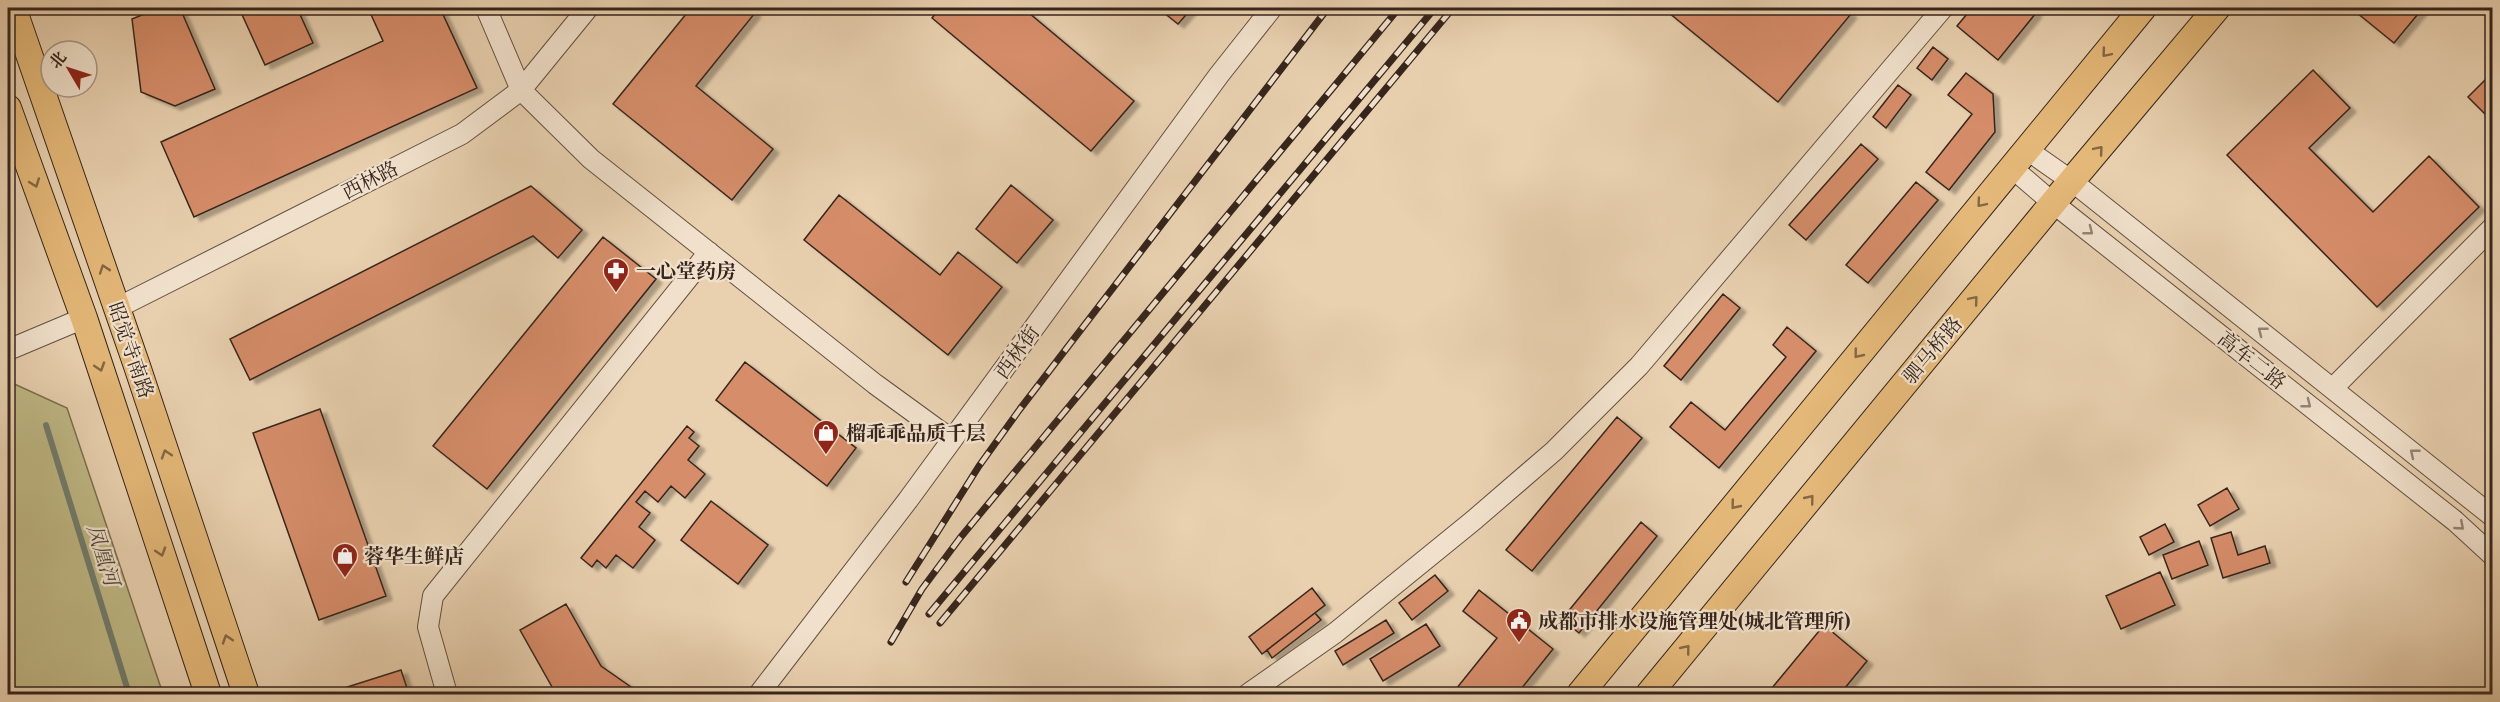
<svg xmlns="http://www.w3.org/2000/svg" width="2500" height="702" font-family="'Libre Bodoni','Noto Serif SC',serif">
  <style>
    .green { fill: #bfb986; stroke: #7a6f51; stroke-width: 1.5 }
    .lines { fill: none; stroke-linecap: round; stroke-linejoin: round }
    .stream { stroke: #717d6f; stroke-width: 6 }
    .building { fill: #d68d6a; stroke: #36251c; stroke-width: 1.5; filter: url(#shadow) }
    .minor-casing { stroke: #635041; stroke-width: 22 }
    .major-casing { stroke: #36251c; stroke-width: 28 }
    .minor { stroke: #f1e1cc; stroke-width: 20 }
    .major { stroke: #e4b878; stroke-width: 26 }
    .rail-casing { stroke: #36251c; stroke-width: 7 }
    .rail { stroke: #f1e1cc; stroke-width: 4.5; stroke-dasharray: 14; stroke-linecap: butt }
    .oneway { stroke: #846745 }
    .oneway2 { stroke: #948374 }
    .labels { text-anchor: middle; stroke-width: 4.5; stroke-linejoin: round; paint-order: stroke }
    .street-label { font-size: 20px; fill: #36251c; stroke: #f1e1cc }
    .poi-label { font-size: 20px; font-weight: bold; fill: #36251c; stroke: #f1e1cc; text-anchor: start }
    .water-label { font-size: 21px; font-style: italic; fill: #4f4a3e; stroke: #f1e1cc }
  </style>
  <defs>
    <filter id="shadow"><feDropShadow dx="6" dy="4" stdDeviation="1.5" flood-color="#0004"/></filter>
  </defs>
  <rect width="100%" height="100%" fill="#e9d1b0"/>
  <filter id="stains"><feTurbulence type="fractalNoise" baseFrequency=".00333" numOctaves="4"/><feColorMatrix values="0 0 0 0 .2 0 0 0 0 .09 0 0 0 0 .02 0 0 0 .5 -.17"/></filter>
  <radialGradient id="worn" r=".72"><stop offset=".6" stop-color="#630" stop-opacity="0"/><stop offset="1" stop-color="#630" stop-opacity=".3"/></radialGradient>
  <path class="green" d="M10,382L67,408L163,694H9L8,384Z"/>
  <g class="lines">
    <path class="stream" d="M46,425L129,694"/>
  </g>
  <path class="building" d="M159,8H180L215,89L175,106L141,92L132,19Z
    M239,8H297L313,43L265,65Z
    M368,8H440L477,88L194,217L161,142L383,41Z
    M691,8H748L755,13L696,86L773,149L732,200L613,104Z
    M940,8H1023L1134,101L1091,151L932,18Z
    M1158,8H1192L1178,24Z
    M1663,8H1842L1851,14L1778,102Z
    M1972,8H2032L2036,13L1998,60L1957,26Z
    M2351,8H2423L2394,43Z
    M1933,47L1948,59L1932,80L1917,68Z
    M2313,70L2350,108L2309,148L2373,212L2429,156L2479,207L2377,307L2227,155Z
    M1966,73L1993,94L1995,132L1949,190L1926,172L1972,114L1948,95Z
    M2492,73V121L2468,97Z
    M1898,85L1911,95L1886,128L1873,117Z
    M1861,144L1878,159L1806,240L1789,225Z
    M1916,182L1938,200L1868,283L1846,265Z
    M1011,185L1053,220L1017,263L976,229Z
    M531,186L582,230L558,258L533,236L250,380L230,339Z
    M839,195L940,275L958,252L1002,287L948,355L804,240Z
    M603,237L656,279L487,489L433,446Z
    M1723,294L1740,308L1681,380L1664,366Z
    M1787,327L1816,351L1719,468L1670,427L1691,402L1725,430L1786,357L1773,345Z
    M745,362L856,448L827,486L716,400Z
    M320,409L386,596L319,620L253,433Z
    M1617,417L1642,438L1532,571L1506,550Z
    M687,426L694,432L689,438L699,446L688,460L705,474L685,498L671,486L658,502L645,491L636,502L650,513L639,527L655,540L633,568L616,555L606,568L597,560L592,567L581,558Z
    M2227,488L2239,509L2210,526L2198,505Z
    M711,501L768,545L738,584L681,540Z
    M1641,522L1657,536L1579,633L1562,619Z
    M2165,524L2174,542L2149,555L2140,537Z
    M2231,532L2238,555L2265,546L2270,563L2223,578L2211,538Z
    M2199,541L2208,565L2172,579L2163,555Z
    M2160,572L2175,605L2121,629L2106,596Z
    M1435,575L1448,591L1412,620L1399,603Z
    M1312,588L1325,605L1262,654L1249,637Z
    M1479,590L1553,649L1517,694H1452L1497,638L1463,611Z
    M566,604L601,666L641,694H556L520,630Z
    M1315,613L1321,620L1272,658L1267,650Z
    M1386,620L1394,633L1343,665L1335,651Z
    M1426,624L1440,646L1383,681L1370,659Z
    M1824,625L1867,661L1840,694H1767Z
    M401,670L409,694H343L341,689Z"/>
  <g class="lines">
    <defs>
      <path id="minor" d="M486,8L521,90L591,159L875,384L952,440
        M2026,149L2073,182L2492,516
        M2011,167L2053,203L2455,521L2492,555
        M117,308L462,134L521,90L588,8
        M8,350L84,318
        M2333,388L2492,228
        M447,694L428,627L433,596L709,252
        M759,694L908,500L1219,75L1272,8
        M1248,694L1335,633L1474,520L1554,451L1639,366L1943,8"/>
      <path id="major" d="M13,8L137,366L246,694
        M8,108L84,318L208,694
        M1580,694L2143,8
        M1649,694L2053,203L2217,8"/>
    </defs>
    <use href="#minor" class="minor-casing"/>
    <use href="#major" class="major-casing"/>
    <use href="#minor" class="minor"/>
    <use href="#major" class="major"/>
    <defs>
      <path id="rail" d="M906,582L979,466L1020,409L1328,8
        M929,614L1435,8
        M940,623L1453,8
        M891,642L922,589L960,538L1399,8"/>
    </defs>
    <use href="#rail" class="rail-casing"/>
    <use href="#rail" class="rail"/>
  </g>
  <defs><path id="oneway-chevron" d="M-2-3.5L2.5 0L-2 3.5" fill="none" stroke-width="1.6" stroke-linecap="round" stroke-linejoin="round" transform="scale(1.5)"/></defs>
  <g class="oneway">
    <use href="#oneway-chevron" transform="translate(2106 53) rotate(130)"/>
    <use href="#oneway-chevron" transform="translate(2099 150) rotate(-50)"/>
    <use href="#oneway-chevron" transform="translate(35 183) rotate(70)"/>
    <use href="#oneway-chevron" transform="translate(1981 203) rotate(130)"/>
    <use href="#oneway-chevron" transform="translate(104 269) rotate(-109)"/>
    <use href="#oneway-chevron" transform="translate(1974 300) rotate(-50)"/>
    <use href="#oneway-chevron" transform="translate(1858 354) rotate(129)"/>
    <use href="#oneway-chevron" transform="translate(100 367) rotate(72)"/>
    <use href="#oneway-chevron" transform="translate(166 454) rotate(-108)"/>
    <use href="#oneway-chevron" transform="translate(1810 499) rotate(-51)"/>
    <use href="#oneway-chevron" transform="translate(1735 505) rotate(129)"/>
    <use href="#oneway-chevron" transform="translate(161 552) rotate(72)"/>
    <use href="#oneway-chevron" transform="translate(227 639) rotate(-108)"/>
    <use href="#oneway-chevron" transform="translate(1686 649) rotate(-51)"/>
  </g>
  <g class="oneway2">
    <use href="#oneway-chevron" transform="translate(2089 231) rotate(38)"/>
    <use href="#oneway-chevron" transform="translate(2262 331) rotate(-142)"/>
    <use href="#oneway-chevron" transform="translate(2307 404) rotate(38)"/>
    <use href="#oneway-chevron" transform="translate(2414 453) rotate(-141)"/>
    <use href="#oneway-chevron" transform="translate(2460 526) rotate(41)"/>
  </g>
  <defs>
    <symbol id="pharmacy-pin" viewBox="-11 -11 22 30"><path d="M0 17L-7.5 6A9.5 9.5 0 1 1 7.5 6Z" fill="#8f2418" stroke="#f1e1cc"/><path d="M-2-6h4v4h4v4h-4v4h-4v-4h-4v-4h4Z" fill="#fff"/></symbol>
    <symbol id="shop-pin" viewBox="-11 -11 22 30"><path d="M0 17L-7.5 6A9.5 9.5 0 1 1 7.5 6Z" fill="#8f2418" stroke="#f1e1cc"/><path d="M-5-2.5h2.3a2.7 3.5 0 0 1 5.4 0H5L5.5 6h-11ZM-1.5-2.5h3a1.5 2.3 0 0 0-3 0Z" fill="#fff"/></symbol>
    <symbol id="civic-pin" viewBox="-11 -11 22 30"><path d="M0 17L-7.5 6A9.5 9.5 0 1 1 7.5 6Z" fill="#8f2418" stroke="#f1e1cc"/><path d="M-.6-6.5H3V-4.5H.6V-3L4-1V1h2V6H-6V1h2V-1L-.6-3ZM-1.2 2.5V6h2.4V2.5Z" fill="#fff"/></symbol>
  </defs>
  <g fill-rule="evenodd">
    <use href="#pharmacy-pin" x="601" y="256" width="30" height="40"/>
    <use href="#shop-pin" x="811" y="418" width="30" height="40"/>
    <use href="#shop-pin" x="330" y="541" width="30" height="40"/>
    <use href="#civic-pin" x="1504" y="606" width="30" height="40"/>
  </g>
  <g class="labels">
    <g class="street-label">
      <text transform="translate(370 180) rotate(-27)" y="7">西林路</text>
      <text transform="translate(131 350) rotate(71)" y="7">昭觉寺南路</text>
      <text transform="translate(1932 350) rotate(-50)" y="7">驷马桥路</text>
      <text transform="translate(1017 352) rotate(-54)" y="7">西林街</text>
      <text transform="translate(2252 360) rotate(38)" y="7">高车二路</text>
    </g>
    <g class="poi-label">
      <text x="636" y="278">一心堂药房</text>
      <text x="846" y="440">榴乖乖品质千层</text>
      <text x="364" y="563">蓉华生鲜店</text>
      <text x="1538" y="628">成都市排水设施管理处(城北管理所)</text>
    </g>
    <g class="water-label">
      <text transform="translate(103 555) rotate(73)" y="7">凤凰河</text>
    </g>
  </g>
  <rect width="2500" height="702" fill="none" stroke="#e9d1b0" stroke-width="30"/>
  <rect x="9" y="9" width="2482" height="684" fill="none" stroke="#36251c" stroke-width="3"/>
  <rect x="15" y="15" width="2470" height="672" fill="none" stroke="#36251c" stroke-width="1.5"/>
  <g transform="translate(69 69) rotate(309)"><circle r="28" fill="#f1e1cc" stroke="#a69686" stroke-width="1.5"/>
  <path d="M0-4.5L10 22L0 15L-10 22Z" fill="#8f2418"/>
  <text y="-9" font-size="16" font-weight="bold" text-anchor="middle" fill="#36251c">北</text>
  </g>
  <rect width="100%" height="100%" filter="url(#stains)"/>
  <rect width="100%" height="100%" fill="url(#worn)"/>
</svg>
